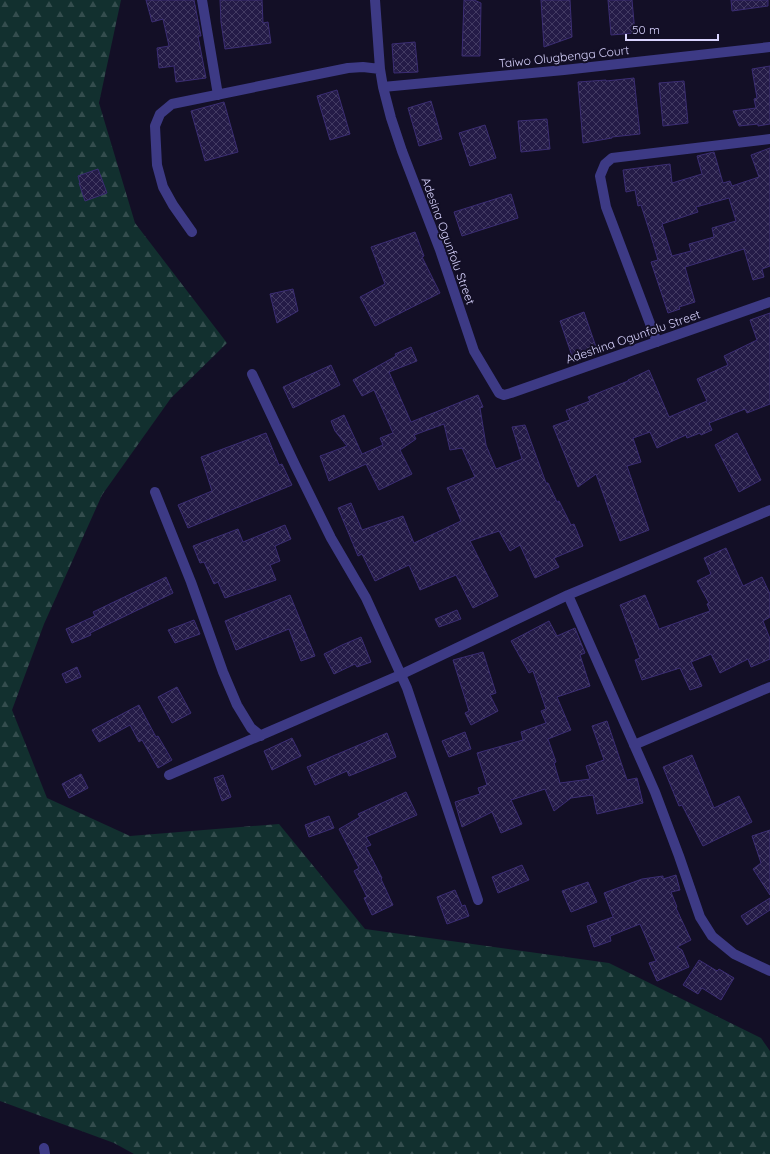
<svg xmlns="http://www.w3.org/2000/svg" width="770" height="1154" font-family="Quicksand,sans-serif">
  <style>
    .forest { fill: url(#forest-firs) }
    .building { fill: url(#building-cross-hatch); stroke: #3b2d73; fill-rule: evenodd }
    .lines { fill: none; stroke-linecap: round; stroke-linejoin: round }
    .minor { stroke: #3d3a85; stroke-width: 10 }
    .labels { text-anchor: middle; stroke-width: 4; stroke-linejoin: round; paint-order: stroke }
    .street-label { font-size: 12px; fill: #d9d4ff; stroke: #130f26 }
  </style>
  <defs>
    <pattern id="forest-firs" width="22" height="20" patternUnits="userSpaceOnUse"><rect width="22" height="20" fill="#12302f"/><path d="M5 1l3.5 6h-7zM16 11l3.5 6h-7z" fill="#344d4e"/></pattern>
    <pattern id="building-cross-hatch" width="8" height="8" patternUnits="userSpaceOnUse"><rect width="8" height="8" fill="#241b47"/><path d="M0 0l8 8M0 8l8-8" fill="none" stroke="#433b63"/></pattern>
  </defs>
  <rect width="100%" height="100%" fill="#130f26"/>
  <path class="forest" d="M0,0H121L99,103L135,223L227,343L171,398L102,495L44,624L12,710L47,798L130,836L279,824L365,929L609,963L761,1038L770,1051V1154H134L114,1143L0,1101Z"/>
  <path class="building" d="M146,0H194L201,36H198L206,78L176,82L174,66L159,68L157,48L169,46L163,19L152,22Z
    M220,0H262L263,23L268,22L271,43L225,49L221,22Z
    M464,0H474L481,3L480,56H462Z
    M541,0H570L572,37L544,47Z
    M608,0H632L635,33L611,35Z
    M731,0H768V6L732,11Z
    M415,42L418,72L394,73L392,44Z
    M770,66V124L758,126V124L739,126L733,111L756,108L754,99L757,98L752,69Z
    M634,78L640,134L612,137V138L583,143L578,82L606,80V81Z
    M684,81L688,123L663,126L659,83Z
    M337,90L350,134L330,140L317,96Z
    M431,101L442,139L419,146L408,108Z
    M224,102L238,152L205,161L191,111Z
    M547,119L550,149L521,152L518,121Z
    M485,125L496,158L470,166L459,133Z
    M770,148V266L762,269L764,277L753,280L744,249L685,267L695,302L679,307L680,309L668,313L651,262L658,260L650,233L641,205L638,206L635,190L626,192L623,170L670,164L672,183L702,174L697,156L714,152L723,183L730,181L732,186L759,177L751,155ZM729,198L736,221L712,228L714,237L689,244L691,251L672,256L662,224L698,212L696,207Z
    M98,169L107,193L85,201L79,183H80L78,176Z
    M511,194L518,218L462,236L454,212Z
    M415,232L424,256L422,257L440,293L375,326L360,297L385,284L371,247Z
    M293,289L298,311L277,323L270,294Z
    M584,312L596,347L572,356L560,321Z
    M770,313V404L747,413L745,409L709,423L712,430L701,435L700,433L687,438L686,435L657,448L650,432L633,438L641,462L627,466L649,530L620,541L596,474L578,487L553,426L570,420L566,410L590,401L588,397L628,381V380L649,370L669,417L707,401L697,379L728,365L724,356L757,340L750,320Z
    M411,347L417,361L389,372L411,422L478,395L483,407L480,408L486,445L496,469L522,459L512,427L525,425L546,483H548L557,502L559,501L571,525L574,524L583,546L554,558L559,567L535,578L520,545L510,551L499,531L470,541L498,596L473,608L456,575L420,590L409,565L375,581L362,554L358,556L338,508L351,503L362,530L403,516L414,543L461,521L447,488L475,477L462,448L450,450L444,424L414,435L416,439L400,450L412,474L379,490L366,464L329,481L320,456L347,446L335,431L331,421L344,415L362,454L383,445L380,438L393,433L374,390L362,396L353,380L396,356L395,354Z
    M331,365L340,385L293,408L283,387Z
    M266,433L279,465L282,464L292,485L188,528L178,505L212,491L201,457Z
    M737,433L761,480L739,492L715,445Z
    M285,525L291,539L275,546L280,561L270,565L276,580L225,598L218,582L214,584L204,562L200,563L193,546L238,529L243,542Z
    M726,548L743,586L762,577L770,594V617L763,621L770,639V659L751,667L748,659L720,673L711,654L691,662L702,686L690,690L680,668L642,680L635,660L640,658L620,605L645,595L659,629L710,611L707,604L709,603L697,581L711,574L704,558Z
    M166,577L173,593L90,633L91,635L72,643L66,629L95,616L93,612Z
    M290,595L315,656L301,661L289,629L236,650L225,621Z
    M457,610L461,619L439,627L435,619Z
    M194,620L200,634L175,643L168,630Z
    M549,621L557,636L575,628L585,653L580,655L590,686L557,697L571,730L548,739L556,762L554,763L560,783L590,779L586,766L604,760L592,726L607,721L627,780L637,778L643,803L597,814L593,795L571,798L554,811L545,789L511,800L522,824L501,833L492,812L462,827L455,802L480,794L478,788L487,785L477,753L523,740L521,732L546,723L541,711L546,709L533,671L529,673L511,641Z
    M361,637L371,662L357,667L355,664L334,674L324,654L342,645Z
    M483,652L496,693L490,695L498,711L471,725L465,713L469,711L453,660Z
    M77,667L81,677L66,683L62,674Z
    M177,687L191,713L172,723L158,697Z
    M139,705L156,737L158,736L172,760L158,768L142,740L139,742L130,725L99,742L92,730Z
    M465,732L471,749L449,757L442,741Z
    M387,733L396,757L349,776L347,771L315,785L307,767Z
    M292,738L301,756L272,770L264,751Z
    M692,755L714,808L739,796L752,822L703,846L682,805L679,806L663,767Z
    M81,774L88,788L69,798L62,784Z
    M223,775L231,797L222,801L214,778Z
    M406,792L417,815L366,837L371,845L366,847L382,878L381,879L393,905L372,915L364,898L367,897L354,871L359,868L339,829L360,817L358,814Z
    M329,816L334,828L309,837L305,825Z
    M770,830V895L753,869L761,863L752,836Z
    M522,865L529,880L498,893L492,877Z
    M676,875L680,890L671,892L677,907L676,908L691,940L677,947L682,950L689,967L657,981L649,963L656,961L640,924L610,936L611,941L594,947L587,926L613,917L604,893L642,879L663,876V879Z
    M588,882L597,902L571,912L562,891Z
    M455,890L462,906L465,905L469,916L447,924L437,897Z
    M770,898V910L747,925L741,916Z
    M699,960L717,971L719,969L734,978L721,1000L702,988L698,994L683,985Z"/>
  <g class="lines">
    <path class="minor" d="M202,0L218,95
      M375,0L380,69L383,87L391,118L402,151L440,250L474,351L499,393L504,395L511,393L770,302
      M383,87L564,70L770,47
      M192,232L173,205L163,187L157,165L155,126L160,114L172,104L348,68L363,67L380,69
      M657,342L606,207L600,176L605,164L612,158L770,139
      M252,374L295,465L331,538L366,598L407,688L478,900
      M155,492L191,582L223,672L237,705L251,728L261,736
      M568,595L655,792L679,856L700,917L712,936L734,954L770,971
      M634,745L770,687
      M169,775L400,675L568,595L770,510
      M44,1148L45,1154"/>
  </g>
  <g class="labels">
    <g class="street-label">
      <text transform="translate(564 57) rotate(-6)" y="4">Taiwo Olugbenga Court</text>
      <text transform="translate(448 241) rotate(70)" y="4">Adesina Ogunfolu Street</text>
      <text transform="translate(633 337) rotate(-19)" y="4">Adeshina Ogunfolu Street</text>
    </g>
  </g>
  <path d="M626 34v6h92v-6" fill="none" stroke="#d9d4ff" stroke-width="2"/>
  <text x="632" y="34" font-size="12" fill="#d9d4ff" stroke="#130f26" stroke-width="3" paint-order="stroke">50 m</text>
</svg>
